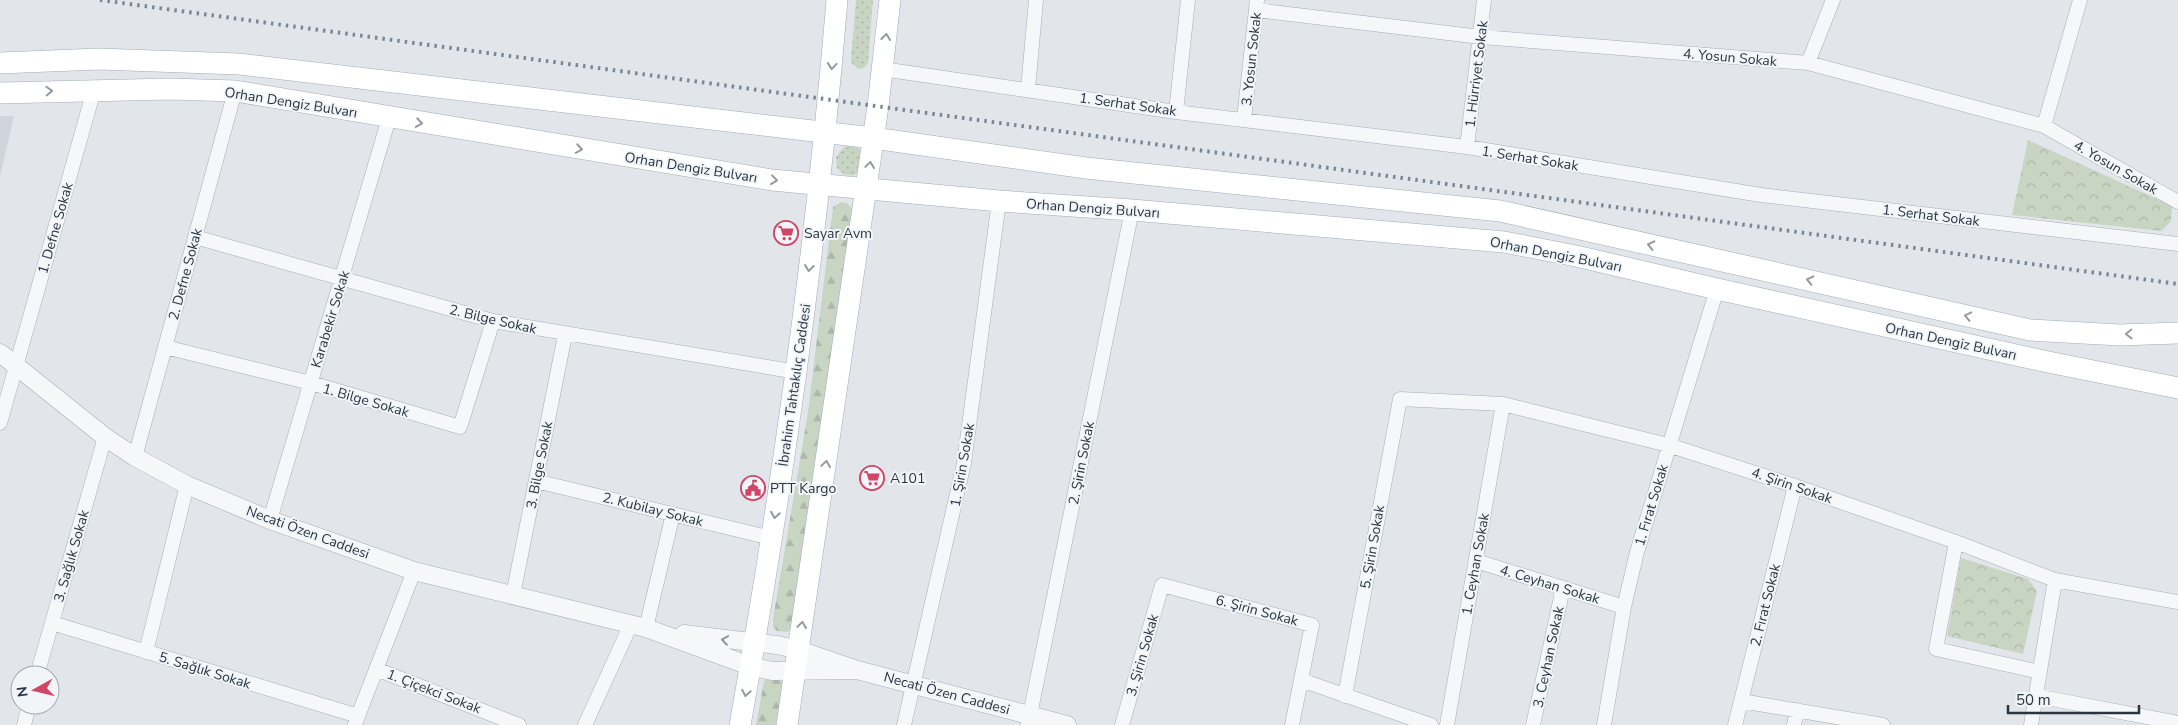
<svg xmlns="http://www.w3.org/2000/svg" width="2178" height="725" font-family="'Nunito Sans',sans-serif">
  <style>
    .built { fill: #d0d5dd }
    .grass { fill: url(#grass-dots) }
    .forest { fill: url(#forest-firs) }
    .park { fill: url(#park-crowns) }
    .lines { fill: none; stroke-linecap: round; stroke-linejoin: round }
    .minor-casing { stroke: #a7adb5; stroke-width: 15 }
    .tertiary-casing { stroke: #a7adb5; stroke-width: 19 }
    .primary-casing { stroke: #a1abb7; stroke-width: 22 }
    .minor { stroke: #f5f7f9; stroke-width: 14 }
    .tertiary { stroke: #f5f7f9; stroke-width: 18 }
    .primary { stroke: #fff; stroke-width: 21 }
    .rail { stroke: #7b8795; stroke-width: 4; stroke-dasharray: 2.5 5; stroke-linecap: butt }
    .oneway { stroke: #949aa1 }
    .oneway2 { stroke: #90969e }
    .labels { text-anchor: middle; stroke-width: 4; stroke-linejoin: round; paint-order: stroke }
    .street-label { font-size: 14px; fill: #2a3543; stroke: #f2f5f8 }
    .poi-label { font-size: 14px; fill: #2a3543; stroke: #f2f5f8; text-anchor: start }
  </style>
  <defs>
    <pattern id="grass-dots" width="8" height="8" patternUnits="userSpaceOnUse" patternTransform="scale(1.25)"><rect width="8" height="8" fill="#c9d5c3"/><path d="M2 2h.1M6 6h.1" fill="none" stroke="#adb7a9" stroke-width="1.8" stroke-linecap="round"/></pattern>
    <pattern id="forest-firs" width="22" height="20" patternUnits="userSpaceOnUse" patternTransform="scale(1.25)"><rect width="22" height="20" fill="#c9d5c3"/><path d="M5 1l3.5 6h-7zM16 11l3.5 6h-7z" fill="#adb7a9"/></pattern>
    <pattern id="park-crowns" width="20" height="18" patternUnits="userSpaceOnUse" patternTransform="scale(1.25)"><rect width="20" height="18" fill="#c9d5c3"/><path d="M2 6a3 3 0 1 1 6 0M12 15a3 3 0 1 1 6 0" fill="none" stroke="#adb7a9"/></pattern>
  </defs>
  <rect width="100%" height="100%" fill="#e2e6eb"/>
  <path class="built" d="M0,116H14L0,177Z"/>
  <path class="grass" d="M856,0H873L868,63L864,68L860,69L852,64L851,59Z
    M853,146L861,150L859,173C850,177 843,176 837,168L836,157L844,147Z"/>
  <path class="forest" d="M841,202L847,203L854,210L791,628L788,632L777,631L773,627V619L808,412L833,207Z
    M770,677L782,681L783,687L776,725H756L764,681Z"/>
  <path class="park" d="M2028,140L2172,206L2171,221L2162,231L2012,215Z
    M1961,558L2028,579L2037,591L2023,654L1947,636Z"/>
  <g class="lines">
    <defs>
      <path id="minor" d="M1256,10L1481,37L1808,63L2044,126L2178,202
        M1808,63L1833,0
        M882,69L1176,112L1467,147L1761,195L2178,244
        M1028,89L1036,0
        M1176,112L1188,0
        M1244,119L1257,0
        M2044,126L2080,0
        M1467,147L1484,0
        M195,237L493,321L797,372
        M165,347L311,383L460,427L493,321
        M0,423L94,90
        M135,457L235,91
        M536,481L771,538
        M270,520L389,118
        M1956,542L1936,649L2040,672
        M1476,561L1624,607
        M513,595L565,335
        M52,623L358,716
        M646,628L673,514
        M146,652L187,485
        M376,669L519,725
        M37,675L105,437
        M1301,680L1431,725
        M1345,696L1400,399L1503,404L1668,445L1795,486L1956,542L2055,580L2178,602
        M2036,696L2178,723
        M1741,701L1883,725
        M355,724L414,571
        M24,725L29,705
        M585,725L631,624
        M904,725L964,463L999,201
        M1028,725L1132,210
        M1122,725L1162,585L1312,625L1292,725
        M1447,725L1503,404
        M1533,725L1563,588
        M1604,725L1624,607L1637,552L1717,289
        M1735,725L1795,486
        M1794,725L1797,710
        M2031,725L2055,580"/>
      <path id="tertiary" d="M0,353L105,437L135,457L187,485L270,520L414,571L646,628L750,666L772,671L857,670
        M684,634L777,645L799,650L857,670L1067,725"/>
      <path id="primary" d="M0,63L99,59L239,64L873,138L1086,168L1500,211L2030,330L2120,335L2178,333
        M0,93L170,89L235,91L772,180L999,201L1132,210L1504,242L1576,256L1717,289L2048,362L2178,388
        M740,725C783,485 817,243 837,0
        M787,725L878,106L890,0"/>
    </defs>
    <use href="#minor" class="minor-casing"/>
    <use href="#tertiary" class="tertiary-casing"/>
    <use href="#primary" class="primary-casing"/>
    <use href="#minor" class="minor"/>
    <use href="#tertiary" class="tertiary"/>
    <use href="#primary" class="primary"/>
    <path class="rail" d="M100,0L2178,284"/>
  </g>
  <defs><path id="oneway-chevron" d="M-2-3.5L2.5 0L-2 3.5" fill="none" stroke-width="1.6" stroke-linecap="round" stroke-linejoin="round" transform="scale(1.25)"/></defs>
  <g class="oneway">
    <use href="#oneway-chevron" transform="translate(886 37) rotate(-83)"/>
    <use href="#oneway-chevron" transform="translate(832 66) rotate(95)"/>
    <use href="#oneway-chevron" transform="translate(49 91) rotate(-2)"/>
    <use href="#oneway-chevron" transform="translate(419 123) rotate(9)"/>
    <use href="#oneway-chevron" transform="translate(579 149) rotate(9)"/>
    <use href="#oneway-chevron" transform="translate(870 165) rotate(-82)"/>
    <use href="#oneway-chevron" transform="translate(774 180) rotate(7)"/>
    <use href="#oneway-chevron" transform="translate(1651 245) rotate(-167)"/>
    <use href="#oneway-chevron" transform="translate(809 268) rotate(97)"/>
    <use href="#oneway-chevron" transform="translate(1810 280) rotate(-167)"/>
    <use href="#oneway-chevron" transform="translate(1968 316) rotate(-167)"/>
    <use href="#oneway-chevron" transform="translate(2129 334) rotate(179)"/>
    <use href="#oneway-chevron" transform="translate(826 464) rotate(-82)"/>
    <use href="#oneway-chevron" transform="translate(775 515) rotate(99)"/>
    <use href="#oneway-chevron" transform="translate(802 625) rotate(-82)"/>
    <use href="#oneway-chevron" transform="translate(746 693) rotate(100)"/>
  </g>
  <use class="oneway2" href="#oneway-chevron" transform="translate(725 640) rotate(-172)"/>
  <defs>
    <symbol id="supermarket-ring" viewBox="-11 -11 22 22"><circle r="9.5" fill="#f2f5f8" stroke="#d04666" stroke-width="1.5"/><path d="M-6-5.5h2.5l.6 2H6L4.5 2H-2.5L-4.4-4H-6ZM-1.5 3.2a1.3 1.3 0 1 0 .1 0ZM3 3.2a1.3 1.3 0 1 0 .1 0Z" fill="#d04666"/></symbol>
    <symbol id="civic-ring" viewBox="-11 -11 22 22"><circle r="9.5" fill="#f2f5f8" stroke="#d04666" stroke-width="1.5"/><path d="M-.6-6.5H3V-4.5H.6V-3L4-1V1h2V6H-6V1h2V-1L-.6-3ZM-1.2 2.5V6h2.4V2.5Z" fill="#d04666"/></symbol>
  </defs>
  <g fill-rule="evenodd">
    <use href="#supermarket-ring" x="772" y="219" width="28" height="28"/>
    <use href="#supermarket-ring" x="858" y="464" width="28" height="28"/>
    <use href="#civic-ring" x="739" y="474" width="28" height="28"/>
  </g>
  <g class="labels">
    <g class="street-label">
      <text transform="translate(1730 57) rotate(5)" y="5">4. Yosun Sokak</text>
      <text transform="translate(1251 59) rotate(-84)" y="5">3. Yosun Sokak</text>
      <text transform="translate(1476 74) rotate(-83)" y="5">1. Hürriyet Sokak</text>
      <text transform="translate(291 102) rotate(9)" y="5">Orhan Dengiz Bulvarı</text>
      <text transform="translate(1128 104) rotate(8)" y="5">1. Serhat Sokak</text>
      <text transform="translate(1530 158) rotate(9)" y="5">1. Serhat Sokak</text>
      <text transform="translate(691 167) rotate(9)" y="5">Orhan Dengiz Bulvarı</text>
      <text transform="translate(2116 167) rotate(30)" y="5">4. Yosun Sokak</text>
      <text transform="translate(1093 208) rotate(4)" y="5">Orhan Dengiz Bulvarı</text>
      <text transform="translate(1931 215) rotate(7)" y="5">1. Serhat Sokak</text>
      <text transform="translate(55 228) rotate(-74)" y="5">1. Defne Sokak</text>
      <text transform="translate(1556 254) rotate(11)" y="5">Orhan Dengiz Bulvarı</text>
      <text transform="translate(185 274) rotate(-75)" y="5">2. Defne Sokak</text>
      <text transform="translate(330 319) rotate(-73)" y="5">Karabekir Sokak</text>
      <text transform="translate(493 319) rotate(13)" y="5">2. Bilge Sokak</text>
      <text transform="translate(1951 341) rotate(12)" y="5">Orhan Dengiz Bulvarı</text>
      <text transform="translate(794 385) rotate(-82)" y="5">İbrahim Tahtakılıç Caddesi</text>
      <text transform="translate(366 400) rotate(16)" y="5">1. Bilge Sokak</text>
      <text transform="translate(1081 463) rotate(-79)" y="5">2. Şirin Sokak</text>
      <text transform="translate(539 465) rotate(-79)" y="5">3. Bilge Sokak</text>
      <text transform="translate(962 465) rotate(-80)" y="5">1. Şirin Sokak</text>
      <text transform="translate(1792 485) rotate(19)" y="5">4. Şirin Sokak</text>
      <text transform="translate(1651 505) rotate(-73)" y="5">1. Fırat Sokak</text>
      <text transform="translate(653 509) rotate(14)" y="5">2. Kubilay Sokak</text>
      <text transform="translate(308 532) rotate(20)" y="5">Necati Özen Caddesi</text>
      <text transform="translate(1372 547) rotate(-80)" y="5">5. Şirin Sokak</text>
      <text transform="translate(71 556) rotate(-74)" y="5">3. Sağlık Sokak</text>
      <text transform="translate(1475 564) rotate(-80)" y="5">1. Ceyhan Sokak</text>
      <text transform="translate(1550 584) rotate(17)" y="5">4. Ceyhan Sokak</text>
      <text transform="translate(1765 605) rotate(-76)" y="5">2. Fırat Sokak</text>
      <text transform="translate(1257 610) rotate(15)" y="5">6. Şirin Sokak</text>
      <text transform="translate(1142 655) rotate(-74)" y="5">3. Şirin Sokak</text>
      <text transform="translate(1548 657) rotate(-78)" y="5">3. Ceyhan Sokak</text>
      <text transform="translate(205 670) rotate(17)" y="5">5. Sağlık Sokak</text>
      <text transform="translate(434 691) rotate(21)" y="5">1. Çiçekci Sokak</text>
      <text transform="translate(947 693) rotate(15)" y="5">Necati Özen Caddesi</text>
    </g>
    <g class="poi-label">
      <text x="804" y="238">Sayar Avm</text>
      <text x="890" y="483">A101</text>
      <text x="770" y="493">PTT Kargo</text>
    </g>
  </g>
  <g transform="translate(35 690) rotate(262)"><circle r="24" fill="#f2f5f8" stroke="#a2a8b0"/>
  <path d="M0-4L9 19L0 12L-9 19Z" fill="#d04666"/>
  <text y="-8" font-size="14" font-weight="bold" text-anchor="middle" fill="#2a3543">N</text>
  </g>
  <path d="M2008 705v8h131v-8" fill="none" stroke="#2a3543" stroke-width="2.5"/>
  <text x="2016" y="705" font-size="15" fill="#2a3543" stroke="#f2f5f8" stroke-width="4" paint-order="stroke">50 m</text>
</svg>
